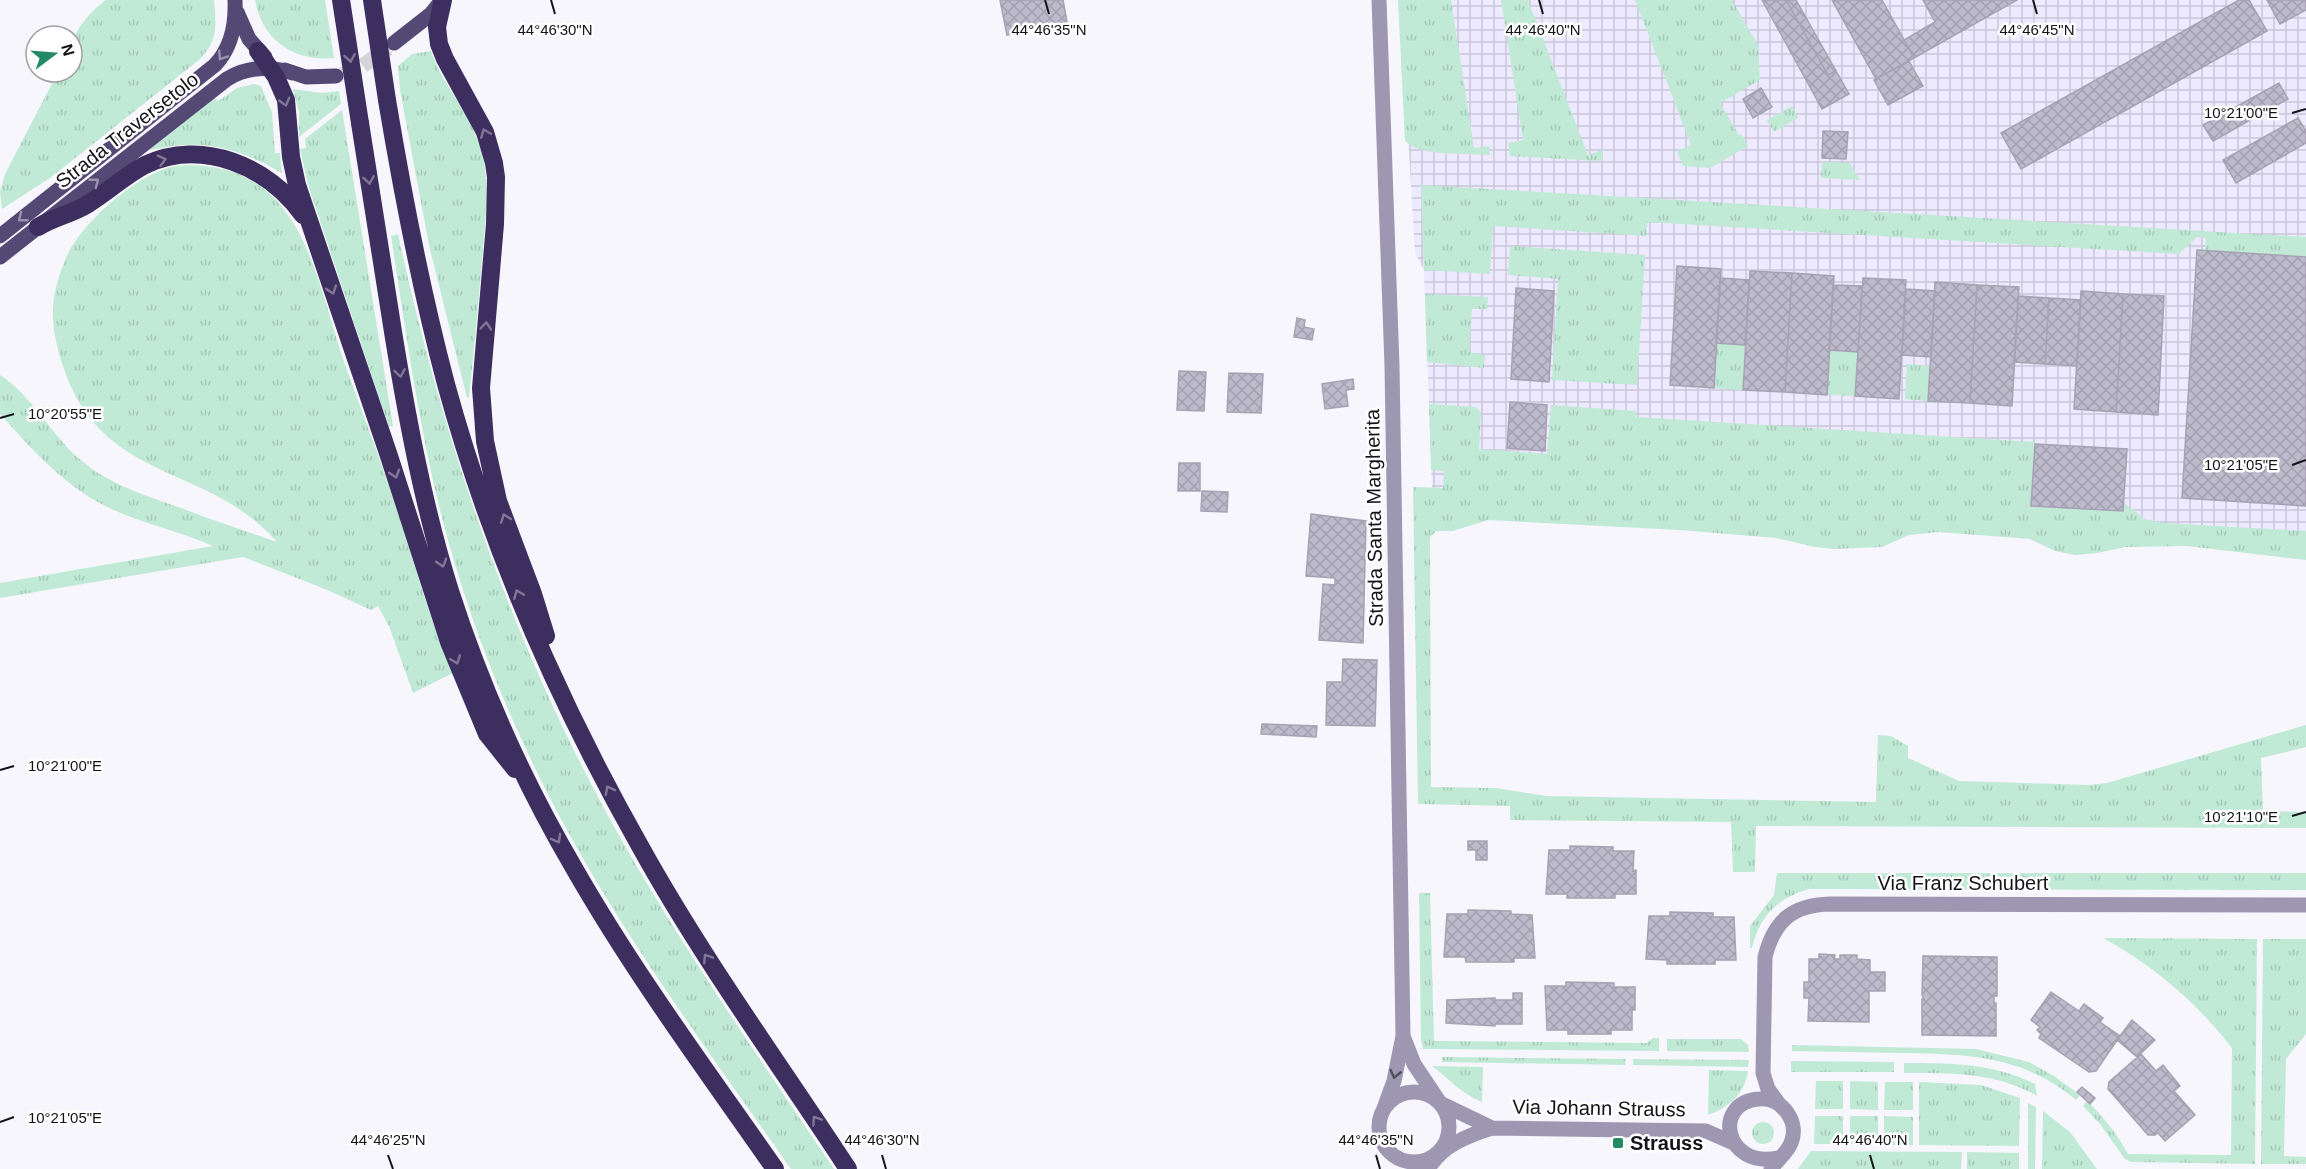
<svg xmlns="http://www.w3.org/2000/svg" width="2306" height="1169" font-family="Arial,sans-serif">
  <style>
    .industrial { fill: url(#industrial-grid) }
    .grass { fill: url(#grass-tufts) }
    .building { fill: url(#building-cross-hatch); stroke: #a6a2b3; stroke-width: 1.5 }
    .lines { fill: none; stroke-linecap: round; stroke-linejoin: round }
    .major-tunnel { stroke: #d5d4db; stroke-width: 15; stroke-dasharray: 15 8; stroke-linecap: butt }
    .minor { stroke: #9d97b1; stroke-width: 15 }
    .major { stroke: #544975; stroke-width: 15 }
    .highway { stroke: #3c2e5f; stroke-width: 18 }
    .highway-bridge { stroke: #3c2e5f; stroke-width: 18 }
    .oneway { stroke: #9892ac }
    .oneway2 { stroke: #807797 }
    .oneway3 { stroke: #524e5d }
    .ticks { fill: none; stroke: #141319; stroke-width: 2 }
    .poi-dot { fill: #248a66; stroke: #fff; stroke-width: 2 }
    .labels { text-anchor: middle; stroke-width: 5; stroke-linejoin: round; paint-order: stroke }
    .street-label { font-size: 20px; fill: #141319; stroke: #fff }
    .poi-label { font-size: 20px; font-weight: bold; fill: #141319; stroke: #fff; text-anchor: start }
    .ticks-label { font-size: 15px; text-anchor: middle; fill: #141319; stroke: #fff; stroke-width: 5; stroke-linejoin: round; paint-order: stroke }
  </style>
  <defs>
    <pattern id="industrial-grid" width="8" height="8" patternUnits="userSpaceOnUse" patternTransform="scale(1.5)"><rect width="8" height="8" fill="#ede9fe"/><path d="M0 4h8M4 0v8" fill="none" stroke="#cac7d9"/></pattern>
    <pattern id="grass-tufts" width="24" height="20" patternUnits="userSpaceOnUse" patternTransform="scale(1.5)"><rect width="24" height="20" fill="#c0ead6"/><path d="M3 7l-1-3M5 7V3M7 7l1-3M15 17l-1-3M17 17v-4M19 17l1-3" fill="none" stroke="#a4c8b7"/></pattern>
    <pattern id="building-cross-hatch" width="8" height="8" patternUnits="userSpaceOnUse" patternTransform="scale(1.5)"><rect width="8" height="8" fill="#bdbacc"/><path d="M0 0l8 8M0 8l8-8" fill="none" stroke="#a29faf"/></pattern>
  </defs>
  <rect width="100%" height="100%" fill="#f7f6fd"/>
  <path class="industrial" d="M1400,0H2306V539L1432,488L1424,270L1415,253Z"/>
  <path class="grass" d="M106,0H214C216,26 219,39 199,60L50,178L2,209L0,192L5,174L58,72H72C72,64 71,55 72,47C74,29 92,10 106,0Z
    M255,0H325L334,58C294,62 262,40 255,0Z
    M1398,0H1451L1474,148L1489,146L1490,155C1469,153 1419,157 1405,141Z
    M1501,0H1528L1588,155L1603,150L1602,161L1510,156L1508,143L1523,140Z
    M1635,0H1732L1758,45L1760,80L1720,103L1739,135L1741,134L1748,146L1710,168L1683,166L1677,151L1691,145Z
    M431,51C442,84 468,110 479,144C492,182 485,222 482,261C478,306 474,352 469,397L467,398L429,245L400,90L398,66L412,54Z
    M254,84L261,86L272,112L275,153H280L282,173C236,147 203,138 151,150L150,148L214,97L218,101L237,88Z
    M293,89L322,93L339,91L341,104L299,137V112Z
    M1792,106L1798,118L1774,132L1767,120Z
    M342,110L393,426L389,427L308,185L300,149L306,148L305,139Z
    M1822,162L1850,163L1860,180L1821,178Z
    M184,165C227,165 259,176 286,212C313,248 328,312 342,356C360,407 380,458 397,510C409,544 418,579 430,614C436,634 446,653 453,673L413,693L389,626L378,606L371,610L325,589L243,557L0,598V583L213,546C175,529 132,522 96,501C58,479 29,446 0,414V375C34,397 51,436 82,461C110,485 147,496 181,508C213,520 245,531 277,542C205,460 99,486 61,360C49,320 50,297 66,258C79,226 129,182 162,170C168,167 177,166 184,165Z
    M1421,185L2306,237V257L2205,251L2206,238L2197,237L2179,254L1647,222L1646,236L1493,226L1490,274L1424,270Z
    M398,234C445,451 518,661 629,853C692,962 764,1065 834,1169H791C714,1059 633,950 568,832C521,746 482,655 454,561C422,455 408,344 391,236Z
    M1510,246L1645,255L1637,385L1552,380L1558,279L1508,275Z
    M1425,294L1488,297L1487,309H1472L1469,352L1485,355L1484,368L1427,362Z
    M1716,343L1745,345L1743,390L1714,388Z
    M1829,350L1858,352L1855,396L1827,395Z
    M1907,364L1931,366L1928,401L1905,399Z
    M1429,404L1476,407L1481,412L1479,449L1547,454L1551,405L1636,411V417L2035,442L2032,506L2123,511L2124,503L2145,519L2163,523L2306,531V560L2187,546L2126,547L2097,553L2075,555L2055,551L2030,539L1938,532L1909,535L1882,547L1834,549L1815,547L1776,538L1680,530L1488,520L1453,531H1436L1430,537L1431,787L1496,788L1547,796L1876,802L1878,735L1891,736L1908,746V758L1959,781L2090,785L2107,783L2306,725V747L2261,758L2263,811L2306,812V828L1756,826L1755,872H1733L1731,822L1510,820V806L1418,804L1413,487L1443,488L1444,471L1431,470Z
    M1777,873H2306V890L1810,889C1778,897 1759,917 1752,948H1750V926L1774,895Z
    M1419,893H1430L1434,1041L1647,1043L1653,1038H1659V1051L1423,1049L1421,1040Z
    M2103,938L2257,939L2255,1164L2131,1162L2125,1159L2100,1124L2083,1106L2087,1101C2104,1117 2117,1134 2128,1154L2231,1155L2232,1048C2196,1002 2154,966 2103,938Z
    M2263,939H2306V1034L2286,1059L2284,1156L2306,1157V1164H2261Z
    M1667,1039H1741L1748,1045L1749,1052L1667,1051Z
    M1792,1045L1976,1049L2029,1062L2054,1076L2080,1095L2076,1100C2021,1054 1965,1054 1898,1053C1862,1052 1827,1052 1792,1051Z
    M1442,1057L1626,1059L1625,1065L1442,1062Z
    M1633,1059L1749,1060L1748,1067L1633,1065Z
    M1791,1061L1894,1062V1072H1791Z
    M1904,1063C1950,1063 1993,1063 2035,1084L2037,1096C1996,1072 1950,1073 1904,1073Z
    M1432,1066L1483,1067L1482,1102C1463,1095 1448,1078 1432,1066Z
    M1709,1070L1748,1071C1745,1093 1729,1108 1708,1115Z
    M1816,1081H1843V1109H1815Z
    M1850,1081L1878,1082V1110L1850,1109Z
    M1885,1082H1913V1110H1884Z
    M1919,1082L1981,1085L2020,1098L2019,1146L1919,1145Z
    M2028,1103L2036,1107L2035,1169H2028Z
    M2043,1111L2070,1132L2097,1169H2042Z
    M1815,1116H1843V1144H1814Z
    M1850,1116H1878V1145L1850,1144Z
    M1884,1116L1913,1117V1145H1884Z
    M1752 1133a11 11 0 1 1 22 0a11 11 0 1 1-22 0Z
    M1811,1151L1962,1152L1961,1169H1798Z
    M1967,1152L2019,1153V1169H1967Z"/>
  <path class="building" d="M1000,0H1063L1067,22L1007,35Z
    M1762,0H1786L1828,75L1836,71L1849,94L1822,109Z
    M1786,0H1796L1836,71L1828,75Z
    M1832,0H1882L1914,58L1876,79Z
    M1923,0H2017L1914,58L1904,40L1935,22Z
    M2239,0H2249L2267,31L2021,169L2001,133Z
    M2267,0H2306V10L2280,24Z
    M1909,61L1923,86L1888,105L1874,80Z
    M2279,83L2288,99L2213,141L2203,125Z
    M1761,88L1772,107L1753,118L1743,99Z
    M2298,118L2306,131V143L2236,183L2223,160Z
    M1823,131L1848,132L1846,159L1822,158Z
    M2197,250L2306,257V506L2182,498Z
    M1677,266L1721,269L1714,388L1670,385Z
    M1750,271L1792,273L1785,392L1743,390Z
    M1792,273L1834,276L1827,395L1785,392Z
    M1720,278L1749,280L1745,345L1716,343Z
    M1863,278L1906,280L1899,399L1855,396Z
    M1935,282L1977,285L1970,403L1928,401Z
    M1833,285L1862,286L1858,352L1829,350Z
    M1977,285L2019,287L2012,406L1970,403Z
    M1516,288L1554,291L1549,382L1511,379Z
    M1906,289L1935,291L1931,357L1902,355Z
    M2081,291L2123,294L2116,412L2074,409Z
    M2123,294L2164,296L2158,415L2116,412Z
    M2018,296L2049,298L2045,364L2014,362Z
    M2049,298L2081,300L2077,366L2045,364Z
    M1297,318L1305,320L1304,327L1314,329L1312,340L1294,337Z
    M1179,371L1206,372L1204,411L1177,410Z
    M1229,373L1263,374L1261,413L1227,412Z
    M1353,379L1354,389L1346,390L1348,406L1325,409L1322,384Z
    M1510,402L1547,405L1545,451L1507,448Z
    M2035,444L2127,449L2123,511L2031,506Z
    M1179,463H1200V491H1178Z
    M1202,491L1228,492L1227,512L1201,511Z
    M1311,514L1366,521L1363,643L1319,640L1323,584L1335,585V578L1306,576Z
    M1343,659L1377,660L1375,726L1326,725L1327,682H1342Z
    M1262,724L1317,726L1316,737L1261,734Z
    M1468,841H1487V860H1476V850H1468Z
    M1570,846L1613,847V851H1634L1633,871L1636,870V894H1615V898H1567V894H1546L1549,850H1570Z
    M1468,910L1511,911V914L1532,915L1535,958H1514V962H1466L1465,957H1444L1447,914H1468Z
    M1670,912L1713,913V917H1734L1736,960H1715V964H1667V960L1646,959L1649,916H1670Z
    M1819,954L1835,955L1834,959H1840V955H1857V959L1870,960V972H1885V991H1869V1022L1808,1021L1809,998H1804V982H1809V959H1819Z
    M1923,956L1997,957V996H1994V1003H1996V1036L1922,1035V999H1924L1922,995Z
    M1566,982L1614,983V987H1635V1010H1632V1030H1611V1034H1568V1030H1547L1545,986H1566Z
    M2051,992L2079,1011L2084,1004L2103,1018L2100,1022L2120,1036L2096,1071L2089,1072L2039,1038L2041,1034L2037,1030L2040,1027L2031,1020Z
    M1513,993H1522V1024H1495V1026L1446,1023L1447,1000L1495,998V1000H1513Z
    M2132,1020L2155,1040L2137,1057L2117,1040Z
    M2141,1054L2156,1071L2163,1065L2180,1086L2174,1091L2195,1115L2165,1141L2158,1133L2155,1135H2148L2108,1089L2109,1082Z
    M2082,1087L2095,1098L2090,1104L2077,1092Z"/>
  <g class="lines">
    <path class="major-tunnel" d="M342,75L361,67L388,48"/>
    <path class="minor" d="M1379,0L1392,366L1403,1036L1394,1081L1383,1111
      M1403,1036L1414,1064L1440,1103L1492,1128
      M1379 1127a35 35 0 1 1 70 0a35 35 0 1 1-70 0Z
      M1779,1104L1768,1089L1763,1073L1765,957C1774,921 1792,905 1830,904L2306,905
      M1428,1169C1442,1146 1466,1136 1492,1128L1706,1131L1731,1142
      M1771,1169C1777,1160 1787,1153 1791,1143C1800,1122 1782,1097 1759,1099C1712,1102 1724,1169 1778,1158"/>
    <path class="major" d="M237,12L249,39L265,57
      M394,43L431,14L442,0
      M285,70L306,77L336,76
      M0,236L215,65C232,47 236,24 235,0
      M0,257L227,79C248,66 270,66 293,73"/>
    <path class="highway" d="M443,0L437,27L439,44L445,59L485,132L494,163L496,177L495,224L481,388L485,441L498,501L533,594L546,636
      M258,51L276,77L286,100L291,157L297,185L388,453L449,642L487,734L515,769
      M387,100C403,196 421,290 446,384C490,545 558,701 640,846C702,958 778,1062 848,1169
      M360,123C371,195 383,266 394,338C408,423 424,508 450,591C481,687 523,781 574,868C634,973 706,1070 775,1169
      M38,227C54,217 72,214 88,204C108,192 124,176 145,165C202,138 268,166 303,215"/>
    <path class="highway-bridge" d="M341,0L360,123
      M372,0L387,100"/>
  </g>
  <defs><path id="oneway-chevron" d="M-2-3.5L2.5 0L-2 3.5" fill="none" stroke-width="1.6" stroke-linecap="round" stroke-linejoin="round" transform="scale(1.5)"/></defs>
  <g class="oneway">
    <use href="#oneway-chevron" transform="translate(222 56) rotate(123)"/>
    <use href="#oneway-chevron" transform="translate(95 182) rotate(-38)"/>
    <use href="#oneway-chevron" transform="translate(22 218) rotate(142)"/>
  </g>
  <g class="oneway2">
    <use href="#oneway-chevron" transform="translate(350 58) rotate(81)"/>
    <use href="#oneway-chevron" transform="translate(285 102) rotate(74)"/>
    <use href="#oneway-chevron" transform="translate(485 133) rotate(-112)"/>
    <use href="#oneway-chevron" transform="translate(162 160) rotate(-15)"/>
    <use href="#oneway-chevron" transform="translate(369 180) rotate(81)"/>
    <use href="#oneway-chevron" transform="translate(332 290) rotate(71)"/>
    <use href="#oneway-chevron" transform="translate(486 326) rotate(-85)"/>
    <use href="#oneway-chevron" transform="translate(400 373) rotate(81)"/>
    <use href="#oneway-chevron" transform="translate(395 474) rotate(72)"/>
    <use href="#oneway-chevron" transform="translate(505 518) rotate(-110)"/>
    <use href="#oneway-chevron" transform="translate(442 563) rotate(73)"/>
    <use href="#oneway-chevron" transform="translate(518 594) rotate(-112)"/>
    <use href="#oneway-chevron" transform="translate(456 660) rotate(69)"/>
    <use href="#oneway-chevron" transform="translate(609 790) rotate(-118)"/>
    <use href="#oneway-chevron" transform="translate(557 839) rotate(61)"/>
    <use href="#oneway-chevron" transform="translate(707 958) rotate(-123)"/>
    <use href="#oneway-chevron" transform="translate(816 1120) rotate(-124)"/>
  </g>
  <use class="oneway3" href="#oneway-chevron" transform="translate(1395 1074) rotate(103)"/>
  <path class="ticks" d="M551,0L555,14M1045,0L1049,14M1539,0L1543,14M2033,0L2037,14M2292,113L2306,109M0,418L14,414M2292,465L2306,460M0,770L14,766M2292,816L2306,812M0,1122L14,1117M388,1155L393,1169M882,1155L886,1169M1376,1155L1380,1169M1870,1155L1874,1169"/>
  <rect class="poi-dot" x="1612" y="1137" width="12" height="12" rx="3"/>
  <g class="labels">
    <g class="street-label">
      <text transform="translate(127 130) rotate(-38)" y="7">Strada Traversetolo</text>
      <text transform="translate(1374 518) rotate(-91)" y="7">Strada Santa Margherita</text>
      <text x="1963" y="890">Via Franz Schubert</text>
      <text transform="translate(1599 1108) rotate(1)" y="7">Via Johann Strauss</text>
    </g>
    <g class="poi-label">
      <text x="1630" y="1150">Strauss</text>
    </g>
  </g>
  <g class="ticks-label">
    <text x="555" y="35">44°46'30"N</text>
    <text x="1049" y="35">44°46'35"N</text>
    <text x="1543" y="35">44°46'40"N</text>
    <text x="2037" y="35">44°46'45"N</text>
    <text x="2241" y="118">10°21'00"E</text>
    <text x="65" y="419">10°20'55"E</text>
    <text x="2241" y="470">10°21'05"E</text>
    <text x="65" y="771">10°21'00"E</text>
    <text x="2241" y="822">10°21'10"E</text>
    <text x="65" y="1123">10°21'05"E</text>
    <text x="388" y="1145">44°46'25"N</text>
    <text x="882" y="1145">44°46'30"N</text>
    <text x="1376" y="1145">44°46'35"N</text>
    <text x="1870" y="1145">44°46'40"N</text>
  </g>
  <g transform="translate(54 54) rotate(74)"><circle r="28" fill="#ffffff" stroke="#a1a1a3" stroke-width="1.5"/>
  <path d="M0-4.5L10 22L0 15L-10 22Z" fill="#248a66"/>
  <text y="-9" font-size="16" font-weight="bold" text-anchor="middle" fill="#141319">N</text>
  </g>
</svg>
